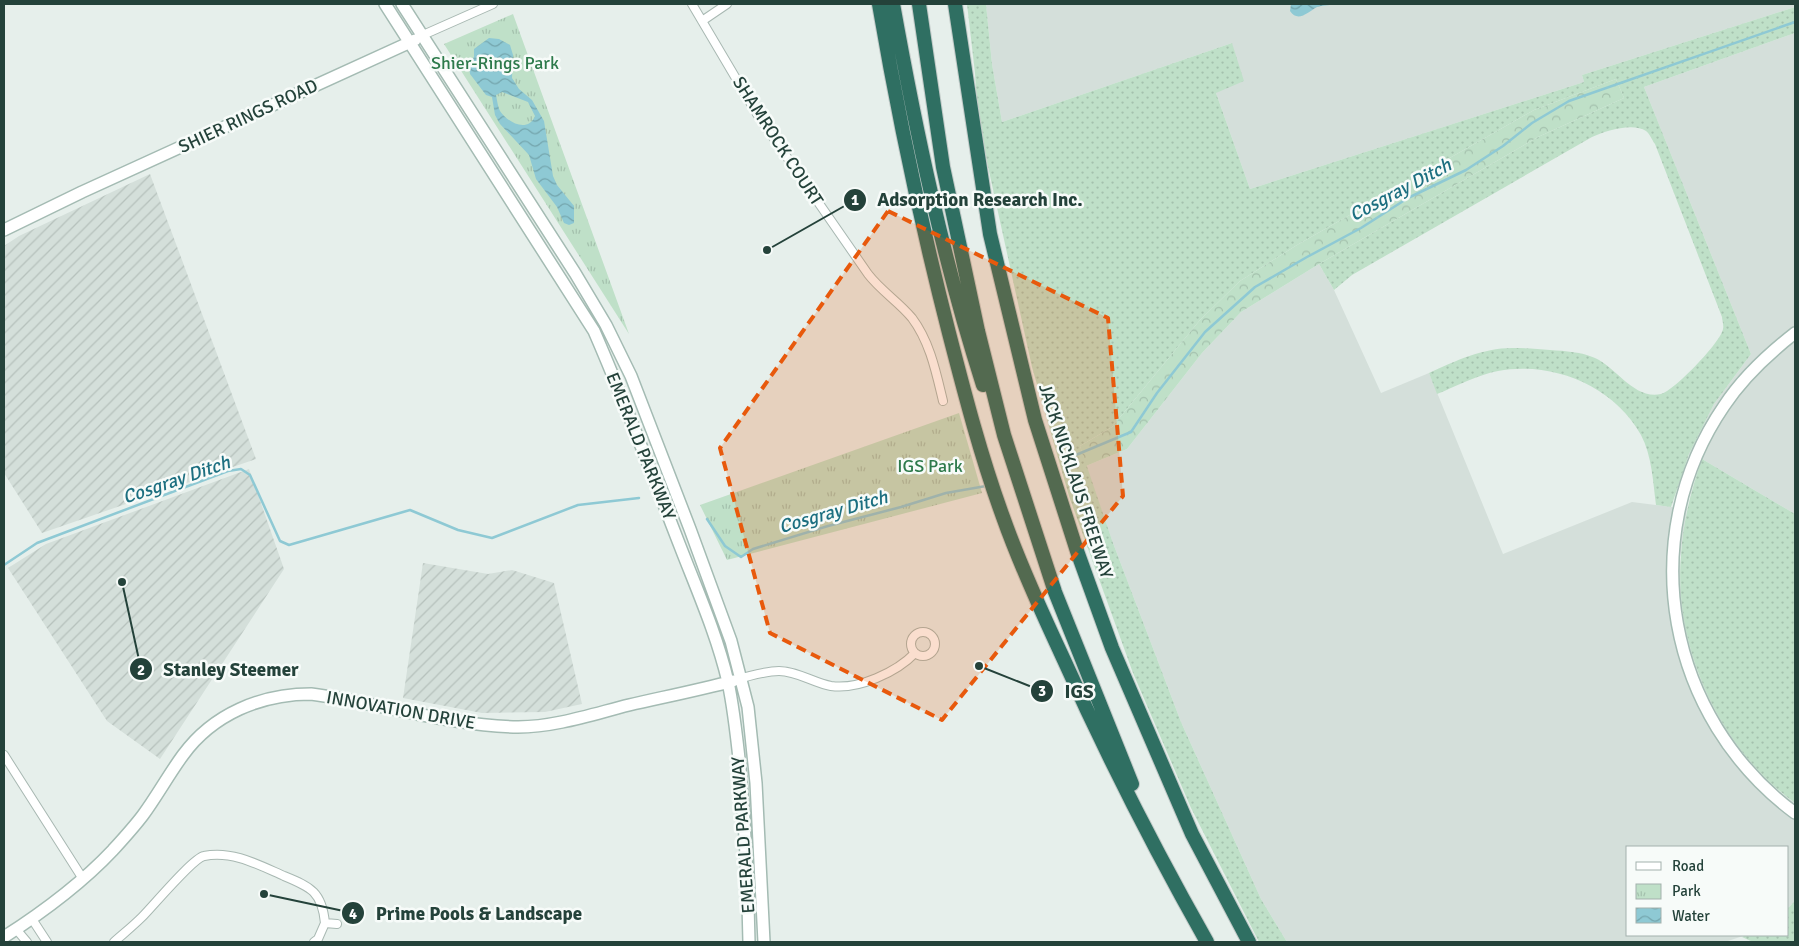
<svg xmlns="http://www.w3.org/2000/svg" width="1799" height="946" font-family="Signika,sans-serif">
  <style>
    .built { fill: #d4dfda }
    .industrial { fill: url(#industrial-furrows) }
    .grass { fill: url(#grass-dots) }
    .forest { fill: url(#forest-crowns) }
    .park { fill: url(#park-tufts) }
    .water { fill: url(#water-waves); fill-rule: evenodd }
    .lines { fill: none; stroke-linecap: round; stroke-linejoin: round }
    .stream { stroke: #8ec9d4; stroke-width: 2.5 }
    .street-casing { stroke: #a8b8b2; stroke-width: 10 }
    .secondary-casing { stroke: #a4bbb3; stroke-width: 14 }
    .highway-casing { stroke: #c2cac8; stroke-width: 16 }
    .street { stroke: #fff; stroke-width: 8 }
    .secondary { stroke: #fff; stroke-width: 11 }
    .highway { stroke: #2f6f62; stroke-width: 14 }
    .marked { fill: #e8590c; fill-opacity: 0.2; stroke: #e8590c; stroke-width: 4; stroke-dasharray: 10 6; stroke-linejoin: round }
    .labels { text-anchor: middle; stroke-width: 5; stroke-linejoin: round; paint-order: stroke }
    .park-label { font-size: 18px; fill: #2d7a4b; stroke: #f7fbf9 }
    .street-label { font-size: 18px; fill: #24423a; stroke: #f7fbf9 }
    .water-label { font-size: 19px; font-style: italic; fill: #1c6f80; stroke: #f7fbf9 }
    .leader { fill: none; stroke: #24423a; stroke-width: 2 }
    .callout-dot { fill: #24423a; stroke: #f7fbf9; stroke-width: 2 }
    .mark-label { font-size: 15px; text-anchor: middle; font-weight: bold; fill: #fff }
    .callout-label { font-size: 19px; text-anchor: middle; font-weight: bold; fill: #24423a; stroke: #f7fbf9; stroke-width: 5; stroke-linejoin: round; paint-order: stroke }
  </style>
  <defs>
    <pattern id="industrial-furrows" width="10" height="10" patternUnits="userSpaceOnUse" patternTransform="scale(1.25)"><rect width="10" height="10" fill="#d4dfda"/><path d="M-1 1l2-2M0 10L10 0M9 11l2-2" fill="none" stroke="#b6c1bc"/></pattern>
    <pattern id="grass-dots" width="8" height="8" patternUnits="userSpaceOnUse" patternTransform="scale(1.25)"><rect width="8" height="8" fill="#bfe0c8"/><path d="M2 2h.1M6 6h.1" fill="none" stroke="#a4c1ad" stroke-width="1.8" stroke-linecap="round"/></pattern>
    <pattern id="forest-crowns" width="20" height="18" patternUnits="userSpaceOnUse" patternTransform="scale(1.25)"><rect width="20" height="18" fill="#bfe0c8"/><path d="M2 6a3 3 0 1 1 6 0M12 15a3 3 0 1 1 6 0" fill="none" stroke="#a4c1ad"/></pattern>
    <pattern id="park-tufts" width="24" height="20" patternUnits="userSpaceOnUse" patternTransform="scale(1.25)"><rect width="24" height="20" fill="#bfe0c8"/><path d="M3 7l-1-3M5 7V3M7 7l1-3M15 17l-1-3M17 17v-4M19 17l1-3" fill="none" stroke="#a4c1ad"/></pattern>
    <pattern id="water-waves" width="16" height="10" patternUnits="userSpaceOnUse" patternTransform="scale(1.25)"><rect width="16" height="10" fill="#8ec9d4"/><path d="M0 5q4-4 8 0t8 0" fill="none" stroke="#74a5ad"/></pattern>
  </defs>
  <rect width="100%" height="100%" fill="#e6efeb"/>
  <path class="built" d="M986,4H1795V7L1582,75L1584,82L1250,189L1216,93L1232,43L1002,122L992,64Z
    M1795,33V514L1702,459L1689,454L1714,404L1751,354L1644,87Z
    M1319,264L1334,290L1381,393L1429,373L1503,554L1632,502L1687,509L1680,557L1681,596L1688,639L1698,673L1729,732L1755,767L1780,792L1795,803V901L1788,908V847H1628V935H1746L1725,942H1287L1261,899L1181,722L1113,543L1086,466L1127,449L1202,353L1241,312Z"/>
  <path class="industrial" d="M150,174L256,459L42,533L4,473V246L19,236Z
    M249,469L284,569L160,759L107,721L8,568L46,544Z
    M423,563L488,574L512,570L554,583L582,704L545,712L482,713L403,698Z"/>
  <path class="grass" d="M967,4H986L992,64L1002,122L1232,43L1244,81L1216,93L1250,189L1584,82L1582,75L1795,7V33L1644,87L1751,354L1714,404L1689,454L1671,507L1656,505C1653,482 1652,456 1641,435C1613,385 1552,361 1498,371C1477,375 1457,386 1437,394L1429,373C1455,361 1483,348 1512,348C1525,348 1538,349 1550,350C1566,351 1581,352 1595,358C1616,367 1634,400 1661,394C1674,391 1721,342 1723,329C1724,325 1722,320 1722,317L1655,144C1652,140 1650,134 1646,131C1633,122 1605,131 1592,137L1352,275L1334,290L1319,264L1538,137L1624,98L1616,79L1534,110L1297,245L1240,281L1200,320L1112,427L1080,446L1113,543L1181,722L1261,899L1287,942H1259L1191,808L1133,673L1069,496L1032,367L978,121L975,73Z
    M1702,459L1795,514V803C1720,749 1673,647 1681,555C1683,522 1691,490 1702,459Z
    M1795,901V942H1753L1742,937L1746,935H1788V908Z"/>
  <path class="forest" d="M1616,79L1624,98L1538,137L1319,264L1241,312L1202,353L1127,449L1086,466L1080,446L1112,427L1200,320L1240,281L1297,245L1534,110Z"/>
  <path class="park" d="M513,14L629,334L444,44Z
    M959,413L982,493L727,560L700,505Z"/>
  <path class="water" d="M1291,4H1333C1328,6 1322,5 1317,7C1308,12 1298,23 1290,11Z
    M489,38L499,39L510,45L513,55L512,78L519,89L532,100L544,121L553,176L557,185L574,206V223L569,225L564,223L557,207L536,179L529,155L500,124L495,115L492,97L486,95L470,74L469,63L474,57V49ZM502,92L528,102L535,116C528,133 508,123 500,111C498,107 497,100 496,95Z"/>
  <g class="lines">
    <path class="stream" d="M1071,457L1131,432L1157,393L1205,332L1255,287L1307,257L1361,228L1408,198L1466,170L1503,146L1532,123L1569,101L1795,22
      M707,519L725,546L741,557L753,549L828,526L901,507L946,493L986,486
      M4,565L37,543L228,471L241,469L250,475L280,541L289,545L410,510L458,530L492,538L578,505L639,498"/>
    <defs>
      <path id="street" d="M692,4L757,114L868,274C881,291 899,302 912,318C930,342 936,372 943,401
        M702,21L727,4
        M423,35L493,4
        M911 644a12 12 0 1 1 24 0a12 12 0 1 1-24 0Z
        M741,678C754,675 767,671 779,671C797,671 814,683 831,686C858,690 897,672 915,653
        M4,755L83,879
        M32,919L47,942
        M325,923L337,924
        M16,929L27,942
        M114,942C123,934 133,926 142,917C153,906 193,858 204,856C232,850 259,865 284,876C311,887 322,892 325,923
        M314,942L318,939L325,923"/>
      <path id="secondary" d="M385,4L594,331C625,402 652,474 680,546C697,590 717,635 728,682C734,710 737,739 740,768C745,826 748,884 749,942
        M402,4L575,273L606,325L631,376L690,529L731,641L748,707L756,783L764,942
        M4,230L82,192L415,40
        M1795,333C1768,354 1743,377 1724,406C1633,539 1667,718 1795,813
        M4,937C43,912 81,884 113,850C123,839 134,827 143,815C157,796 169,774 183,755C213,714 261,694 311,694C380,703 448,726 518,727C555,727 593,714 629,705C664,697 699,690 733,681"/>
      <path id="highway" d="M879,4C898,115 921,224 949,333C965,395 981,457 1003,517C1020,565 1042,613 1064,660C1107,756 1155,850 1207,942
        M893,4C916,132 943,260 983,385
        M919,4L943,167L978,331L1004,435L1055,592L1132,784
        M955,4L990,234L1035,420L1077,551L1112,648L1192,834L1249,942"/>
    </defs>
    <use href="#street" class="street-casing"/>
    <use href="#secondary" class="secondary-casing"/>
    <use href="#highway" class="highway-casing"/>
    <use href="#street" class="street"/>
    <use href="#secondary" class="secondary"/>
    <use href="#highway" class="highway"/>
  </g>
  <path class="marked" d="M888,211L1108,318L1123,496L942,720L770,633L720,448Z"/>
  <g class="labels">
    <g class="park-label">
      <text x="495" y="69">Shier-Rings Park</text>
      <text x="930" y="472">IGS Park</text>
    </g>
    <g class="street-label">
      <text transform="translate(248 116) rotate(-25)" y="6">SHIER RINGS ROAD</text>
      <text transform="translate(778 141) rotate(57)" y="6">SHAMROCK COURT</text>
      <text transform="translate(641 446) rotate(68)" y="6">EMERALD PARKWAY</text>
      <text transform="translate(1076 481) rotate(72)" y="6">JACK NICKLAUS FREEWAY</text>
      <text transform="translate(401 710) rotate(10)" y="6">INNOVATION DRIVE</text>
      <text transform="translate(743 835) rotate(-94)" y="6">EMERALD PARKWAY</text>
    </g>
    <g class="water-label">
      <text transform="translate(1400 189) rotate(-28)" y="7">Cosgray Ditch</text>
      <text transform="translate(176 479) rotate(-19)" y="7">Cosgray Ditch</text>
      <text transform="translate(833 511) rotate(-16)" y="7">Cosgray Ditch</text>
    </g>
  </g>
  <path class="leader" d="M767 250L855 200M122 582L141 669M979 666L1042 691M264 894L353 913"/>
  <g class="callout-dot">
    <circle cx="767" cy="250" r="5"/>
    <circle cx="122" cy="582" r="5"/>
    <circle cx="979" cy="666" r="5"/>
    <circle cx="264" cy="894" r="5"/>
    <circle cx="855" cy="200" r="12"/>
    <circle cx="141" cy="669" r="12"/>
    <circle cx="1042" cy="691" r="12"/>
    <circle cx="353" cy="913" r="12"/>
  </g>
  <g class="mark-label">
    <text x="855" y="205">1</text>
    <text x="141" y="675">2</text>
    <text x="1042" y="696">3</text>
    <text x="353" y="919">4</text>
  </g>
  <g class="callout-label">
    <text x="980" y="206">Adsorption Research Inc.</text>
    <text x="231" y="676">Stanley Steemer</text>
    <text x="1079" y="698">IGS</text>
    <text x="479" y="920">Prime Pools &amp; Landscape</text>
  </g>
  <rect width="1799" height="946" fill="none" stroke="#24423a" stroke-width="10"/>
  <rect x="1626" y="846" width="162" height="90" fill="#f7fbf9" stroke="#a3b1ad"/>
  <rect x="1636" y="862" width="25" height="8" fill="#ffffff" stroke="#a3b1ad"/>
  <text x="1672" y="871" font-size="15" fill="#24423a">Road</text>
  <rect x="1636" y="884" width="25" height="15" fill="url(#park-tufts)" stroke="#a3b1ad"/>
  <text x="1672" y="896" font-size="15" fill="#24423a">Park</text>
  <rect x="1636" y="908" width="25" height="15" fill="url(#water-waves)" stroke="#a3b1ad"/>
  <text x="1672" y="921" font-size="15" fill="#24423a">Water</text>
</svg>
